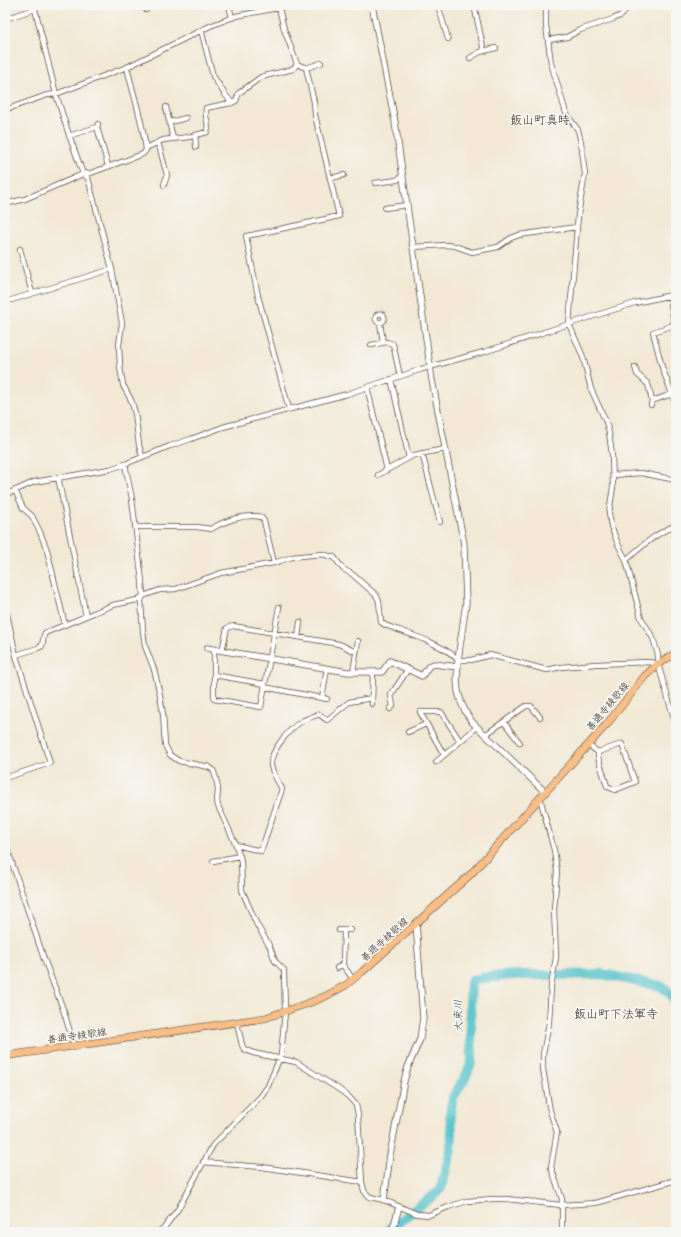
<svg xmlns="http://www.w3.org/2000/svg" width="681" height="1237" font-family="'Playpen Sans','Klee One',sans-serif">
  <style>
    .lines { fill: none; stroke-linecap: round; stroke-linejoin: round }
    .river { stroke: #56c3cb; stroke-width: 10 }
    .minor-casing { stroke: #564639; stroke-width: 6 }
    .tertiary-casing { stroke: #564639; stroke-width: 7 }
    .primary-casing { stroke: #564639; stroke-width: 8 }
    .minor { stroke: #fff; stroke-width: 4.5 }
    .tertiary { stroke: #fff; stroke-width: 5.5 }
    .primary { stroke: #f7be87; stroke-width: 7 }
    .labels { text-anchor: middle; stroke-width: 3.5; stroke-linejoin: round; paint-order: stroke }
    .street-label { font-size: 10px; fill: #3b2a1e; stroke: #f6f6f2 }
    .water-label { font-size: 11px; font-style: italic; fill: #435852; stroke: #f6f6f2 }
    .quarter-label { font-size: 12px; fill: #3b2a1e; stroke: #f6f6f2 }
  </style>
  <rect width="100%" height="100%" fill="#f6f6f2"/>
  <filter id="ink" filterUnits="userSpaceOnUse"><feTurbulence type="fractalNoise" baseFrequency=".025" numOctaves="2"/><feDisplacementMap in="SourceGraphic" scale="8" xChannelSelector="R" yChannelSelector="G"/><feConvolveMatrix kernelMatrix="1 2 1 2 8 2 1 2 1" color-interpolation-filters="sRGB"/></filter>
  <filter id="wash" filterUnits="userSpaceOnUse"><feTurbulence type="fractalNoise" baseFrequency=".012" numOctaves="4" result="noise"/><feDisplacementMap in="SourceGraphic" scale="16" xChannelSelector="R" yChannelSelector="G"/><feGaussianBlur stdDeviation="0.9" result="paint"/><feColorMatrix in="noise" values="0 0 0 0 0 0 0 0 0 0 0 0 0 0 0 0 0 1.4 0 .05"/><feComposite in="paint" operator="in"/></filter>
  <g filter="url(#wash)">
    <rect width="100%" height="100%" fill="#f2e8d3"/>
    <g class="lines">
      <path class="river" d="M676,1027V1028
        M385,1232L405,1218L419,1206L432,1197L441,1188L451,1149L452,1132L450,1114L453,1097L466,1076L472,1061L470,1005L471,983L473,980L482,978L513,975H563L602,974L660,986C669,990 674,996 676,1005"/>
    </g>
  </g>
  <g filter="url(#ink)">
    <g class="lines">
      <defs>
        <path id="minor" d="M34,5L56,94L68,132L83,174L88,178L112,269L122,323L119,345L120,367L123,385L131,400L135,413L139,445L142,456
          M144,5L146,10
          M229,5L232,18
          M438,5L448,39
          M474,5L484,51
          M548,5L546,10V25L551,63L566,113L578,130L581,142L585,174L578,215L569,324L635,303L676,294
          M279,8L284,29L297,64L306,68L314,102L315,115L339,216C308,223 277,230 246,236L258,296L289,409
          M5,19L35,9
          M201,30L213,76L224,93L232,103
          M548,40L567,37L580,30L613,19L622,15L628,7L634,5
          M470,58L480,52L496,48
          M306,68L321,63
          M166,107L173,139
          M5,110L47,95L56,94L127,67L210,26L236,16L293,5
          M170,122L186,118
          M97,127L108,166
          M195,135L196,147
          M69,136L97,127L98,124
          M158,142L167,175L164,185
          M146,148L163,140L189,137L207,132C210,124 204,116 206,108L231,103L236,101L239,93L261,77L293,69L297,64
          M331,178L344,175
          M375,183L397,180L403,175
          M5,204L25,199L83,174L91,173L143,154L146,150C143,122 133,94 127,67
          M385,208L407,205
          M413,247L446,245L455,246L472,252L498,247L511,238L519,235L577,227
          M20,249L32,293
          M670,296L674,325L653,332L662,367L676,405
          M5,302L112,269
          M375.5 318a4.5 4.5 0 1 1 9 0a4.5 4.5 0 1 1-9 0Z
          M380,323L383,342
          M371,345L387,342L393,344L400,376
          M635,367L637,374L648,384L652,401L651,405
          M391,379L409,458
          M367,387L387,470
          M652,401L672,394
          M422,453L440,522
          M125,464L132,499L142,581L143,596L141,601L143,631L145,646L154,669L160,695L163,714L165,745L170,755L179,761L209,767L213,770C216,776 217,783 218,789C218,795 216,800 218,806L236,845L241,861L242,890L247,902L257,925L270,947L275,961L284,970L285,1012L281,1055L268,1086L261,1096L213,1145L178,1209L164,1228L157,1232
          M378,475L414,455L445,449
          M613,475L641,473L676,480
          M58,477L86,616
          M15,490L23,508L32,516L40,532L47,550L65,625
          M5,495L34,482L110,469L125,464L170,446L191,439L223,427L347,394L422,369L484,352L569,324L583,357L591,389L606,422L609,433L612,455L613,487L609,513L611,526L618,544L626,560L641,618L653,638L658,655V664L676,725
          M136,527H197L211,529C224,521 246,513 261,517L264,521L274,563
          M626,560C645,544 653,535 676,525
          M5,605L16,656L50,763L5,778
          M298,637L300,622
          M214,649V699L261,707L279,607
          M222,651L227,628L233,626L339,644L356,652
          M16,655L38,648L42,646L44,635L45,633L86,616L113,605L137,600L143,596L160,590L176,589L221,573L274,563L292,557L321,554L334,557L343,569L352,574L376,595L379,601L381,622L385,625C405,633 445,644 458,660H471L490,655L547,670L561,667L596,664L649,662L658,664
          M353,672L358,641
          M214,675L265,684
          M264,687L327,699
          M322,698L327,669
          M372,704L373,672
          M390,709L393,706L391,695L408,669
          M504,722L520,743
          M408,732L426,724
          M485,735L526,706H531L540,717
          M588,745L598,752V757L607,786L615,790L635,782L622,744L598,752
          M444,755L420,712H441L460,741
          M436,762L477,727
          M540,798L554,850L557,871L554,909L556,957L551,986L549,1023L543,1054V1069L550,1111L557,1132L551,1167L562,1199V1232
          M5,842L44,959L63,1009L74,1045
          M236,845L261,851L282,789C278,782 273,774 271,766C269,752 290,728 302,721C307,718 313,717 319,714L327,720L349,702L372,698
          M213,861L240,856
          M339,930H351
          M342,964L353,979
          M337,968L343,964L344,930
          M237,1023L242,1045L244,1049L253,1053L296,1062L340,1090L349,1097L356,1105L358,1115L362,1182L364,1191L370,1197L384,1200L417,1214L429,1215L448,1207L467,1201L493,1199H507L561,1205L596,1203L676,1180
          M203,1162L262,1167L362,1182"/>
        <path id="tertiary" d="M372,5L395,122L432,380L464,544L466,603L458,660L457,680L458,691L461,702L466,713L473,723L545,792
          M207,648L348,672H382L390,661L422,676L429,666L434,664L458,667
          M384,1200L390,1155L404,1081L408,1067L420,1039L423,1018L416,923
          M392,1232L399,1207"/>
        <path id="primary" d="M5,1056L265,1018L309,1003L326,996L346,985L362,972L471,874L607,724L645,676L658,664L676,653"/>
      </defs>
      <use href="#minor" class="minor-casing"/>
      <use href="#tertiary" class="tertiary-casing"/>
      <use href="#primary" class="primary-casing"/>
      <use href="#minor" class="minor"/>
      <use href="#tertiary" class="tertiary"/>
      <use href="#primary" class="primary"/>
    </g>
  </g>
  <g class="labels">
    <g class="street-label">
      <text transform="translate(607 706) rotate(-50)" y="4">善通寺綾歌線</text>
      <text transform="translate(384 939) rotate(-42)" y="4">善通寺綾歌線</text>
      <text transform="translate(77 1035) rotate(-8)" y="4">善通寺綾歌線</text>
    </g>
    <g class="water-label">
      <text transform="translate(458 1016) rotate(-91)" y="4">大束川</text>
    </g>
    <g class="quarter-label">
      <text x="540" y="124">飯山町真時</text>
      <text x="616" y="1018">飯山町下法軍寺</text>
    </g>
  </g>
  <rect width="681" height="1237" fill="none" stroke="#f6f6f2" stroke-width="20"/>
</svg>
